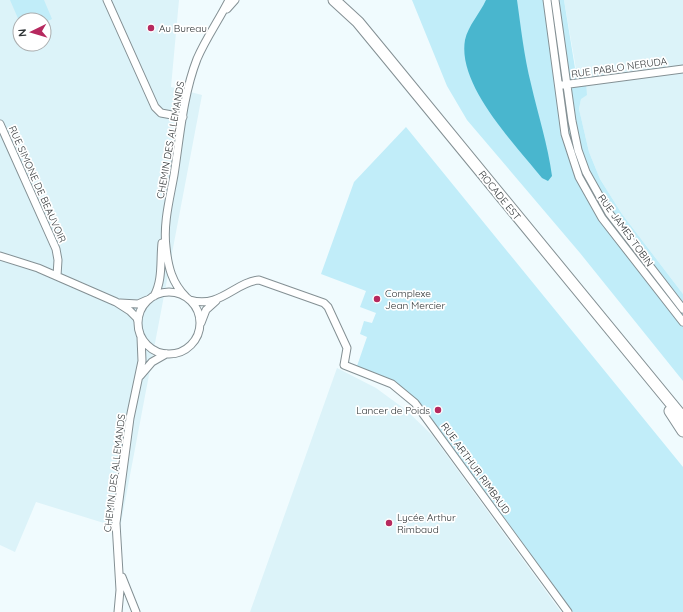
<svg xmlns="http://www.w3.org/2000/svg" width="683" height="612" font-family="Quicksand,sans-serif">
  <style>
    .built { fill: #dcf3f9; fill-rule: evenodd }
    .green { fill: #c1edf9 }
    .water { fill: #49b6ce }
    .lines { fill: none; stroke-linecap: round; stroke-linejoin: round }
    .minor-casing { stroke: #849094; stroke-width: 9 }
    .primary-casing { stroke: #849094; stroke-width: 13 }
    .minor { stroke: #fff; stroke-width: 7 }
    .primary { stroke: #fff; stroke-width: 11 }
    .poi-dot { fill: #b6295e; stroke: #fff; stroke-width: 1.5 }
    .labels { text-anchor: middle; stroke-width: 3.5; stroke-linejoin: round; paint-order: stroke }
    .poi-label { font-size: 10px; fill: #2e3335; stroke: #fff; text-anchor: start }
    .street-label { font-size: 10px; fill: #2e3335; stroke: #fff }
  </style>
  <rect width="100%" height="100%" fill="#f0fbfe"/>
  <path class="built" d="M0,0H179L171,87L202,95L120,528L36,502L15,552L0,545ZM20,20H44V44H20Z
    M564,0H683V294L622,214L600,179L589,152L579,109L581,98Z
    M337,368L376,388L406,410L432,435L561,612H250Z"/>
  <path class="green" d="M10,0H44L52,19L44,23V20H20V23Z
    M412,0H564L575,68L585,72L587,95L581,99L579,109L589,152L600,179L622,214L683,294V381L580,253L467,120L447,86Z
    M406,127L683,467V612H573L421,404C402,385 382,375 357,366L367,337L360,334L364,321L372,323L376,313L360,307L366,291L321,274L354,182Z"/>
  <path class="water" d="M486,0H517C521,28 524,56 531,84C538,115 548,145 552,176L548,181L542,178C516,145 457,86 465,40C468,26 480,13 486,0Z"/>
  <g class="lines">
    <defs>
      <path id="minor" d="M107,0L155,107L161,113L183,117
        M547,0L565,134L579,177L602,218L683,322
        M555,0L572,121L578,150L586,172L609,213L683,309
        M227,9L235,0
        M562,85L683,69
        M0,124L56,249L58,260L57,276
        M0,256L38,268L116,302L130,311L137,318L138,322
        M138 323a31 31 0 1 1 62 0a31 31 0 1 1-62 0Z
        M154,296C163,280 160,261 162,243
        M186,297C172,283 168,267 166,247C163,223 170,198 174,175C180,136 183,95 197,59C206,38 219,20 229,0
        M190,300C220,309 235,282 259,280L324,303L328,307L347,348L344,365L392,384L415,403L568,612
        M120,303L138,304L147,300
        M201,323L206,310L216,301
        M140,376L152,362L166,354
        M122,577L136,612
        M118,612L120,590L116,523L130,418L142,361L141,337"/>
      <path id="primary" d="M334,0L358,22L386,56L683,418
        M670,411L683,431"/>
    </defs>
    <use href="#minor" class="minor-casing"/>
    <use href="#primary" class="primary-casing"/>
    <use href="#minor" class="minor"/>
    <use href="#primary" class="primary"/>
  </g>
  <g class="poi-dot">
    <circle cx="151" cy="28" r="4"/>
    <circle cx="377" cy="299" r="4"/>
    <circle cx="438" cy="410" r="4"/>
    <circle cx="389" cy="523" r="4"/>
  </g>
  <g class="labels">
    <g class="poi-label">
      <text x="159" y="32">Au Bureau</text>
      <text x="385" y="297">Complexe<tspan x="385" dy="12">Jean Mercier</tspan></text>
      <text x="430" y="414" text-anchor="end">Lancer de Poids</text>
      <text x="397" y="521">Lycée Arthur<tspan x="397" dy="12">Rimbaud</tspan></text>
    </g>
    <g class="street-label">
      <text transform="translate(619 67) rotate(-8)" y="4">RUE PABLO NERUDA</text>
      <text transform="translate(170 140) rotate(-80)" y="4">CHEMIN DES ALLEMANDS</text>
      <text transform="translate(38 184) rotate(66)" y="4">RUE SIMONE DE BEAUVOIR</text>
      <text transform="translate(500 195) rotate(51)" y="4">ROCADE EST</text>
      <text transform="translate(626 230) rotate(54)" y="4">RUE JAMES TOBIN</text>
      <text transform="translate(476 468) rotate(54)" y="4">RUE ARTHUR RIMBAUD</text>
      <text transform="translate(114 473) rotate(-83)" y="4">CHEMIN DES ALLEMANDS</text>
    </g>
  </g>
  <g transform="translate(32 32) rotate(265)"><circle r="19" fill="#ffffff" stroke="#abadae"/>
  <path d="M0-3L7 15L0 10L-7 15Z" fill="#b6295e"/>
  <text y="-6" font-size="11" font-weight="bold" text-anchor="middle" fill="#2e3335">N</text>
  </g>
</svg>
